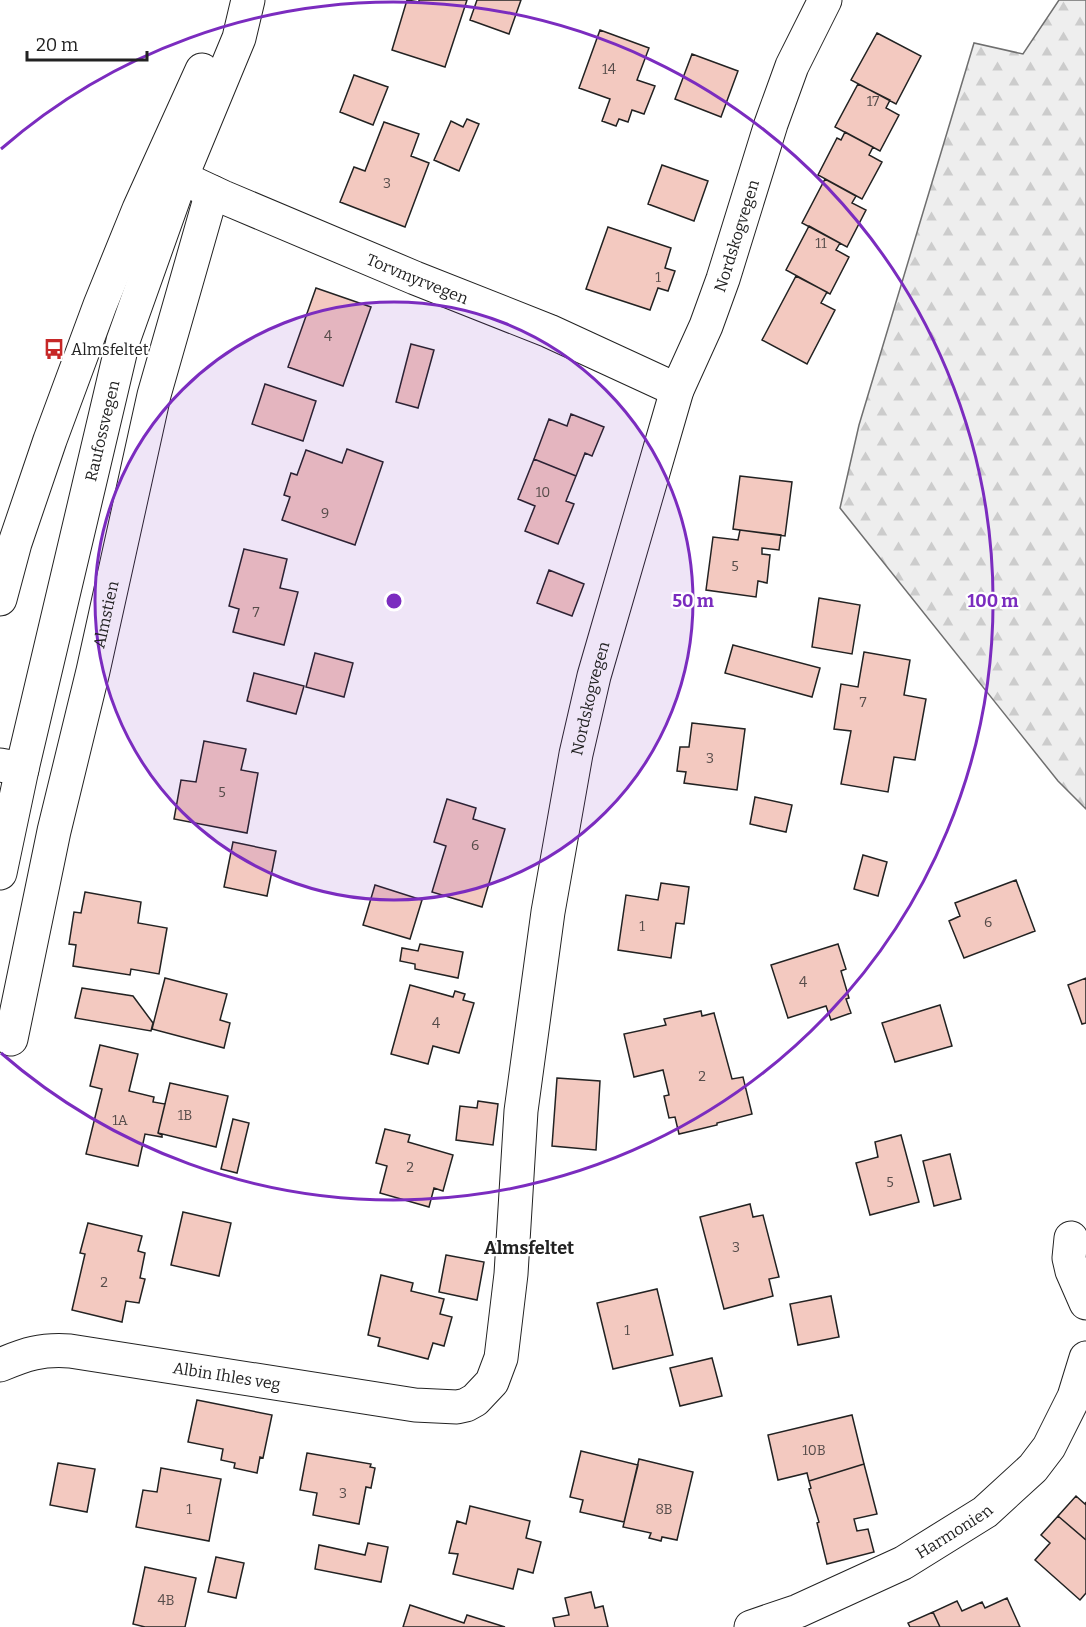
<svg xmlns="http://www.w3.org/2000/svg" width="1086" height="1627" font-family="Bitter,serif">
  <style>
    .forest { fill: url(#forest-firs); stroke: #6f6f6f; stroke-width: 1.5 }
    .building { fill: #f3c9c0; stroke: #222; stroke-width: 1.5 }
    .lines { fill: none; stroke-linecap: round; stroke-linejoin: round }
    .street-casing { stroke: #222; stroke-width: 35 }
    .secondary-casing { stroke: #222; stroke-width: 35 }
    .street { stroke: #fff; stroke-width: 33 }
    .secondary { stroke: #fff; stroke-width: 33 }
    .ring { fill: none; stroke: #7b2cbf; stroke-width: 3 }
    .labels { text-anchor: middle; stroke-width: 4.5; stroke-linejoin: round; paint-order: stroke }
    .number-label { font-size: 14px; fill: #564c4a }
    .street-label { font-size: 16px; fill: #222; stroke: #fff }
    .poi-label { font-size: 16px; fill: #222; stroke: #fff; text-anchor: start }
    .neighbourhood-label { font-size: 18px; font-weight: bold; fill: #222; stroke: #fff }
    .centre { fill: #7b2cbf; stroke: #fff; stroke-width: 3 }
    .ring-label { font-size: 18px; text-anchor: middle; font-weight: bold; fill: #7b2cbf; stroke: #fff; stroke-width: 4.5; stroke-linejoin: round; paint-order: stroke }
  </style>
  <defs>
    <pattern id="forest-firs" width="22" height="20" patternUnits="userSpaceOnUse" patternTransform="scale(1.5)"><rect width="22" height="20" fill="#eee"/><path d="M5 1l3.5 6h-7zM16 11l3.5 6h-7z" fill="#ccc"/></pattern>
  </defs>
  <rect width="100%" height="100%" fill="#fff"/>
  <path class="forest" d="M1059,0H1086V809L1058,781L840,508L859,425L974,43L1023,54Z"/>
  <path class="building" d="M407,0L419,2V0H467L445,67L392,50Z
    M477,0H521L509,34L470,20Z
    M600,30L649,48L637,80L655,86L644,114L632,110L628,122L619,119L616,126L602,121L610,99L579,88Z
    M877,33L921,56L896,104L851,80Z
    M692,54L738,71L721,117L675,99Z
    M354,75L388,87L373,125L340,112Z
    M858,84L890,100L886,108L899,115L880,151L835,127Z
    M467,119L479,124L459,171L434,160L451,121L463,127Z
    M384,122L419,134L411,156L429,163L405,227L340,202L354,167L365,171Z
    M845,132L873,147L869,155L882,162L862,199L818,175L837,138L841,140Z
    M662,165L708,181L694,221L648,204Z
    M825,179L856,196L852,203L866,210L847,247L802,223Z
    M809,226L840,243L836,250L849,257L830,294L786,270Z
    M608,227L671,248L665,268L675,271L668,291L658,288L650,310L586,289Z
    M796,276L827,292L821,303L835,310L807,364L762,340Z
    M316,288L371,307L343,386L288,367Z
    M411,344L434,350L418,408L396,402Z
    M265,384L316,401L303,441L252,424Z
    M571,414L604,427L592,456L585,453L576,476L534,459L549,419L567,426Z
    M347,449L383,462L355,545L282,520L290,497L284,495L291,473L297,475L306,450L342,463Z
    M534,459L576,476L566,501L574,504L558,544L525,531L535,506L518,499Z
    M740,476L792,482L785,536L733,529Z
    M740,530L781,535L779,550L762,548V554L770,555L767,583L758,581L756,597L706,590L713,537L738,540Z
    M244,549L287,559L280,588L298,592L284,645L233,632L239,609L229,606Z
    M549,570L584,584L572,616L537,603Z
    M819,598L860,605L852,654L812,647Z
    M733,645L820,668L812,697L725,673Z
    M864,652L910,660L904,695L926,699L915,760L894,757L888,792L841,784L851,731L834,729L841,684L858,687Z
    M315,653L353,663L344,697L306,687Z
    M254,673L304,686L296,714L247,701Z
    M692,723L745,729L737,790L684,783L686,772L677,771L680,747H689Z
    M204,741L246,749L241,770L258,773L247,833L174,819L181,780L196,782Z
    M755,797L792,805L786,832L750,824Z
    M447,799L476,808L473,819L505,829L482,907L432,892L446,846L434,842Z
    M233,842L276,851L267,896L224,887Z
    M863,855L887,862L878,896L854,889Z
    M1016,880L1035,931L964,958L949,921L960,916L955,903Z
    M661,883L689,887L684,924L676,923L671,958L618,950L626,895L658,900Z
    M375,885L422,900L410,939L363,925Z
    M85,892L141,902L138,923L167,928L159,974L131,969L130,975L73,966L76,945L69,944L74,912L81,913Z
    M420,944L463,952L458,978L415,969V964L400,961L402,948L418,951Z
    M838,944L846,969L841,971L849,998L846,999L851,1013L831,1020L826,1006L788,1018L771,965Z
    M165,978L227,994L220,1020L230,1023L224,1048L152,1029Z
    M1086,978V1023L1082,1024L1068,985Z
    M410,985L453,997L455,991L465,994L463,1000L474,1003L459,1053L433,1046L428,1064L391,1054Z
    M82,988L133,996L153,1023L151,1031L75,1018Z
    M940,1005L952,1046L895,1062L882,1023Z
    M701,1011L702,1016L714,1013L732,1079L743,1077L752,1114L717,1123V1125L679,1134L675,1117L669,1118L664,1096L669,1095L663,1070L634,1077L624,1034L666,1025L664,1019Z
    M100,1045L138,1054L129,1091L154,1097L153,1102L165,1104L158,1133L162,1135V1137L145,1134L138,1166L86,1154L102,1089L90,1086Z
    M557,1078L600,1081L596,1150L552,1146Z
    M170,1083L228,1096L216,1147L158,1133Z
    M478,1101L498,1104L493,1145L456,1140L460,1106L477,1108Z
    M233,1119L249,1123L237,1173L221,1169Z
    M385,1129L410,1135L408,1142L453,1155L443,1191L434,1188L429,1207L380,1193L387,1166L376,1163Z
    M901,1135L919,1202L870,1215L856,1163L878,1157L875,1142Z
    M950,1154L961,1199L934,1206L923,1161Z
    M750,1204L753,1217L763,1215L779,1277L769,1279L773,1296L724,1309L700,1217Z
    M183,1212L231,1223L219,1276L171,1265Z
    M88,1223L142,1236L138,1251L145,1253L140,1278L145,1279L139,1303L126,1301L122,1322L72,1310L85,1254L80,1253Z
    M446,1255L484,1262L477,1300L439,1292Z
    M381,1275L413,1283L411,1291L444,1299L440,1314L452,1317L444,1346L433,1343L428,1359L378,1346L380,1338L368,1335Z
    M657,1289L673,1355L613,1369L597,1303Z
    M831,1296L839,1337L798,1345L790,1304Z
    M712,1358L722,1396L680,1406L670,1368Z
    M197,1400L272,1415L263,1458L260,1457L257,1473L234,1468L235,1463L221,1460L223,1449L188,1442Z
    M852,1415L864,1464L809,1481L807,1473L778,1480L768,1435Z
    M581,1451L638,1465L624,1522L580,1512L583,1500L570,1497Z
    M307,1453L371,1464L370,1467L375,1468L371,1488L366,1487L359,1524L313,1515L317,1493L300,1490Z
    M639,1459L693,1472L677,1540L662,1537L661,1541L649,1538L651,1533L623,1527Z
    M58,1463L95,1469L87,1512L50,1505Z
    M864,1464L877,1514L854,1519L857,1531L868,1529L874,1552L827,1564L817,1523L819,1522L809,1489L811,1488L809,1481Z
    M161,1468L221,1479L209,1541L136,1527L143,1490L157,1492Z
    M1076,1496L1085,1504L1086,1502V1540L1058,1516Z
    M470,1506L530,1521L526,1538L541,1542L533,1573L518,1569L513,1589L453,1574L458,1554L449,1553L457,1521L466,1524Z
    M1058,1516L1086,1540V1593L1080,1600L1035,1560L1050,1543L1041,1535Z
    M368,1543L388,1547L381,1582L315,1569L319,1545L365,1555Z
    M216,1557L244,1563L236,1598L208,1592Z
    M145,1567L196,1578L185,1627H145L133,1624Z
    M591,1592L595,1608L603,1606L608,1627H555L553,1618L569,1615L565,1598Z
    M1007,1598L1020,1627H940L933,1612L957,1601L962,1611L982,1602L985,1608Z
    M410,1605L464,1623L467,1615L505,1627H403Z
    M933,1612L940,1627H910L908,1623Z"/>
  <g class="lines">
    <defs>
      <g id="street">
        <path id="s1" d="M193,183L223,197L415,278L549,331L677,390"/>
        <path d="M0,765L22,769"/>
        <path id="s2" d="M11,1039L54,831L93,671L154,395L212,192"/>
        <path d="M1071,1238L1069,1258L1072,1271L1086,1303"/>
        <path id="s3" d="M0,1365C26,1354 41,1349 70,1351L415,1405L457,1407L466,1405L475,1400L492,1382L501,1358L511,1274L521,1111L548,912L576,754L594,676L677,390L706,326L723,279L771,124L792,66L825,0"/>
        <path id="s4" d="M751,1627L798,1611L903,1563L985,1512L1033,1468L1049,1447L1074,1397L1086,1358"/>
      </g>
      <g id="secondary">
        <path d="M0,599L15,543L50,440L100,305L139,209L202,70"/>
        <path id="s5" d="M0,873L22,769L123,341L181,178L239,38L248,0"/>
      </g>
    </defs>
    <use href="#street" class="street-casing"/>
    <use href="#secondary" class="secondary-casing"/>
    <use href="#street" class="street"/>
    <use href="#secondary" class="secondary"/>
  </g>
  <circle cx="394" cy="601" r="299" fill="#7b2cbf" fill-opacity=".12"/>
  <g class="ring">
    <circle cx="394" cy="601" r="299"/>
    <path d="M1 149A599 599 0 1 1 1 1053"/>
  </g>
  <defs>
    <symbol id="bus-bare" viewBox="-9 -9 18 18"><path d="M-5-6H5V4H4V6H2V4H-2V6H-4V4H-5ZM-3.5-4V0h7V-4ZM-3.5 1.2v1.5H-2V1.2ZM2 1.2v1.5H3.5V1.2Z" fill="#c62828" stroke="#fff" stroke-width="2.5" paint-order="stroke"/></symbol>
  </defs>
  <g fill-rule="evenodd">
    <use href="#bus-bare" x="39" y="334" width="30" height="30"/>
  </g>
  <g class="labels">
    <g class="number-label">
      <text x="609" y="74">14</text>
      <text x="873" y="106">17</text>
      <text x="387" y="188">3</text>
      <text x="821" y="248">11</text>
      <text x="658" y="282">1</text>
      <text x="328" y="341">4</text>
      <text x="543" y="497">10</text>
      <text x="325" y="518">9</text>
      <text x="735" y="571">5</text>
      <text x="256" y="617">7</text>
      <text x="863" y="707">7</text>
      <text x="710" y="763">3</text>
      <text x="222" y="797">5</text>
      <text x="475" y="850">6</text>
      <text x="988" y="927">6</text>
      <text x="642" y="931">1</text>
      <text x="803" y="987">4</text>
      <text x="436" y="1028">4</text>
      <text x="702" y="1081">2</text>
      <text x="185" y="1120">1B</text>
      <text x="120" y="1125">1A</text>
      <text x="410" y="1172">2</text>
      <text x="890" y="1187">5</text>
      <text x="736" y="1252">3</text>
      <text x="104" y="1287">2</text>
      <text x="627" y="1335">1</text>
      <text x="814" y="1455">10B</text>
      <text x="343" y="1498">3</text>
      <text x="189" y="1514">1</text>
      <text x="664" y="1514">8B</text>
      <text x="166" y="1605">4B</text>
    </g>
    <g class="street-label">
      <text dy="6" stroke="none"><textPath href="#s3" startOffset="1686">Nordskogvegen</textPath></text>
      <text dy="6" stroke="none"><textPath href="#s1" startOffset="244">Torvmyrvegen</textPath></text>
      <text dy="6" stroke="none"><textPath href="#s5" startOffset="454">Raufossvegen</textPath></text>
      <text dy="6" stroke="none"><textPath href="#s2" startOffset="435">Almstien</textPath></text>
      <text dy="6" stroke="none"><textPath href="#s3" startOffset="1200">Nordskogvegen</textPath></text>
      <text dy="6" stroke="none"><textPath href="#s3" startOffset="231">Albin Ihles veg</textPath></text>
      <text dy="6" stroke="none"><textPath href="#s4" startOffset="225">Harmonien</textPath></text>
    </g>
    <g class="poi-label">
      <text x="71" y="355">Almsfeltet</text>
    </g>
    <g class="neighbourhood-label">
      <text x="529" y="1254">Almsfeltet</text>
    </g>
  </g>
  <circle cx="394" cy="601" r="9" class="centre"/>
  <g class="ring-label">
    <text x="693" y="607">50 m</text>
    <text x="993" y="607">100 m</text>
  </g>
  <path d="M27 51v9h120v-9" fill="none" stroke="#222222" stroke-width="3"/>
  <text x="36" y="51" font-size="18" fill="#222222" stroke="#ffffff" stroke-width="4.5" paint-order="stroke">20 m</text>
</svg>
